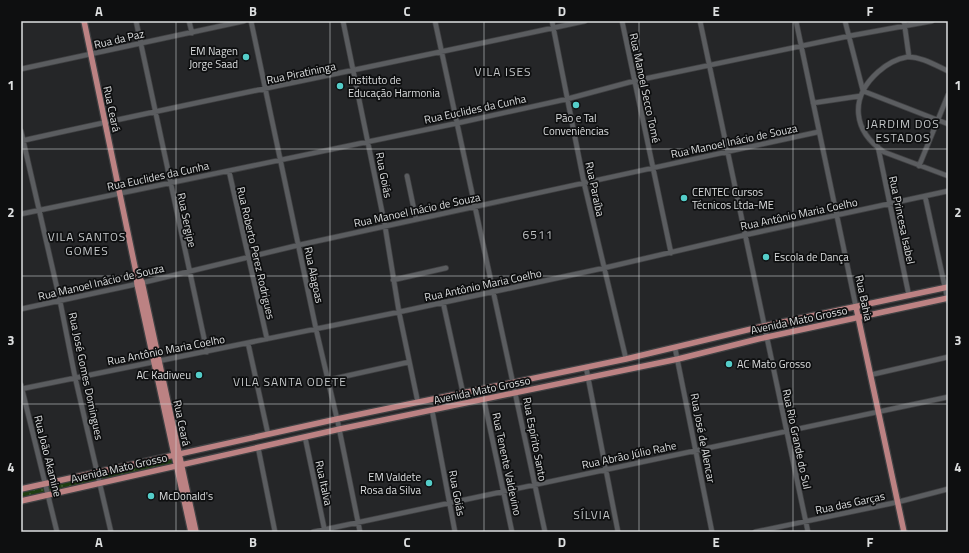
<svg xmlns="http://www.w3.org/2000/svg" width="969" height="553" font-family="'Titillium Web',sans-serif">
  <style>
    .grass { fill: url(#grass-dots) }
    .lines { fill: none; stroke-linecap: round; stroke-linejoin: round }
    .minor-casing { stroke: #404143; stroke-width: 6 }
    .major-casing { stroke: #404143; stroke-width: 8 }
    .minor { stroke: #5b5d60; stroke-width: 4.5 }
    .major { stroke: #bc8283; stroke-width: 5.5 }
    .grid { fill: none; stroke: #dddfe0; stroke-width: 1; stroke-opacity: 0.55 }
    .poi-dot { fill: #54cdc9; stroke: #0e0f10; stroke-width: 1.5 }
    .labels { text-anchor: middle; stroke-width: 3.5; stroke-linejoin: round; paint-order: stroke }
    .street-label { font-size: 11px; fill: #dddfe0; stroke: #0e0f10 }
    .poi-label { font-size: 11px; fill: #dddfe0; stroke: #0e0f10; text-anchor: start }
    .neighbourhood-label { font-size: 12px; letter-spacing: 1px; fill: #c3c6c8; stroke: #0e0f10 }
    .neatline { fill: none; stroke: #dddfe0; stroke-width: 1.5 }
    .grid-label { font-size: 13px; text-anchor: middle; font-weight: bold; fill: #dddfe0 }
  </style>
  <defs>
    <pattern id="grass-dots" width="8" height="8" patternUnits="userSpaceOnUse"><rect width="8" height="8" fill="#1e3d11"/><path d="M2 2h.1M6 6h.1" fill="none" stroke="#3e5933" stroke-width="1.8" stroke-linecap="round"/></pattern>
  </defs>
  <rect width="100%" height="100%" fill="#252628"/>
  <path class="grass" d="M173,458L174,463L21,497V491Z"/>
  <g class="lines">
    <defs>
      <path id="minor" d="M136,21L207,352
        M189,21L192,33
        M251,21L316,329L338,423L360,532
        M343,21L385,226L399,312L418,403
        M435,21L545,532
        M552,21L584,183L626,359
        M622,21L671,253
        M700,21L808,532
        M796,21L856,307
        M845,21L863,91L948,124
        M904,21L909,57
        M21,69L244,21
        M948,71C937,66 920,56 907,57C895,59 887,64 878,72C849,98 853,131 884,152L948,176
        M813,103L860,96
        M21,131L60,301L75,377L111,532
        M21,141C208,99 397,62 585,21
        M878,147L909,296
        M919,166L948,95
        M229,171L267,339
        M407,176L416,219
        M925,196L948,301
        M21,214L458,123L567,99L634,81L849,36L932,21
        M393,280L446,268
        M443,302L463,393
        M21,309L137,284L299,245L818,132
        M248,343L268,434
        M675,348L712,532
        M586,367L618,532
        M870,375L948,357
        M328,380L409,362
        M21,385L57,532
        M21,389L399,312L604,268L745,235L948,191
        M484,400L512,532
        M432,410L455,532
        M305,437L325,532
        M258,447L275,532
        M313,532L948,397
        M755,532L898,502L948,489"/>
      <path id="major" d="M84,21L136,272L137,284L191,532
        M137,274L142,282L196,532
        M856,307L904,532
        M21,489L337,419L626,359L764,326L948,287
        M21,501L340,429L678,359L758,339L948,298"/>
    </defs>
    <use href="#minor" class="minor-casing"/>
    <use href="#major" class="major-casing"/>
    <use href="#minor" class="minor"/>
    <use href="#major" class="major"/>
  </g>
  <path class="grid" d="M176,21V532M330,21V532M484,21V532M639,21V532M793,21V532M21,149H948M21,276H948M21,404H948"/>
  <g class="poi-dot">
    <circle cx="246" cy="57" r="4"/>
    <circle cx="340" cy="86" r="4"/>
    <circle cx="576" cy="105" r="4"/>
    <circle cx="684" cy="198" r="4"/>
    <circle cx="766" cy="257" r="4"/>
    <circle cx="729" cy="364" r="4"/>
    <circle cx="199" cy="375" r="4"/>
    <circle cx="429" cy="483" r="4"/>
    <circle cx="151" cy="496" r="4"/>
  </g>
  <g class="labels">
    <g class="street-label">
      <text transform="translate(119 39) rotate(-13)" y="4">Rua da Paz</text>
      <text transform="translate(301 73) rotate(-12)" y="4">Rua Piratininga</text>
      <text transform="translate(645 88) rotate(78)" y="4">Rua Manoel Secco Tomé</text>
      <text transform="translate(112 109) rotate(78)" y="4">Rua Ceará</text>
      <text transform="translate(475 109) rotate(-12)" y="4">Rua Euclides da Cunha</text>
      <text transform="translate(734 141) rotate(-12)" y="4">Rua Manoel Inácio de Souza</text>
      <text transform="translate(384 175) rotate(79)" y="4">Rua Goiás</text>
      <text transform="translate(158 176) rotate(-12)" y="4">Rua Euclides da Cunha</text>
      <text transform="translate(595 189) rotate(78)" y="4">Rua Paraíba</text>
      <text transform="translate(417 210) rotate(-12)" y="4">Rua Manoel Inácio de Souza</text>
      <text transform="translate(799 214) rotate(-12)" y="4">Rua Antônio Maria Coelho</text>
      <text transform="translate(187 220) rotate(78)" y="4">Rua Sergipe</text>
      <text transform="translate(902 220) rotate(78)" y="4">Rua Princesa Isabel</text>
      <text transform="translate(256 253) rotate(77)" y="4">Rua Roberto Perez Rodrigues</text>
      <text transform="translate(314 275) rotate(78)" y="4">Rua Alagoas</text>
      <text transform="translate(101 282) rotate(-13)" y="4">Rua Manoel Inácio de Souza</text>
      <text transform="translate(483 285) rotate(-12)" y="4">Rua Antônio Maria Coelho</text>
      <text transform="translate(864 298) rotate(78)" y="4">Rua Bahia</text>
      <text transform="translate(799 320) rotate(-12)" y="4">Avenida Mato Grosso</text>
      <text transform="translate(166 350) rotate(-11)" y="4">Rua Antônio Maria Coelho</text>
      <text transform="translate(86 376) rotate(78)" y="4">Rua José Gomes Domingues</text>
      <text transform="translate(482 390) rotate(-12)" y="4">Avenida Mato Grosso</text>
      <text transform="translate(182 423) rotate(78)" y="4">Rua Ceará</text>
      <text transform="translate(703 438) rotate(79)" y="4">Rua José de Alencar</text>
      <text transform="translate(535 439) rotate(79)" y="4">Rua Espírito Santo</text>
      <text transform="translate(797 439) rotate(78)" y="4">Rua Rio Grande do Sul</text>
      <text transform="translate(629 455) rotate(-12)" y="4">Rua Abrão Júlio Rahe</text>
      <text transform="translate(48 456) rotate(76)" y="4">Rua João Akamine</text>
      <text transform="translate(507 464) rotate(78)" y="4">Rua Tenente Valdevino</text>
      <text transform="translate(119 468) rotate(-13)" y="4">Avenida Mato Grosso</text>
      <text transform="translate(324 483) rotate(78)" y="4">Rua Italva</text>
      <text transform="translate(457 493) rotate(79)" y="4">Rua Goiás</text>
      <text transform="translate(850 503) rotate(-12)" y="4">Rua das Garças</text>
    </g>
    <g class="poi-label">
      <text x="238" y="55" text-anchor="end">EM Nagen<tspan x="238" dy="13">Jorge Saad</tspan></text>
      <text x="348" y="84">Instituto de<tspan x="348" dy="13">Educação Harmonia</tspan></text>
      <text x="576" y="122" text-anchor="middle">Pão e Tal<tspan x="576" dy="13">Conveniências</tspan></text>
      <text x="692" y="196">CENTEC Cursos<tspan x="692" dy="13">Técnicos Ltda-ME</tspan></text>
      <text x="774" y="261">Escola de Dança</text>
      <text x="737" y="368">AC Mato Grosso</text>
      <text x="191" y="379" text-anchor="end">AC Kadiweu</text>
      <text x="421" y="481" text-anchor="end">EM Valdete<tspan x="421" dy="13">Rosa da Silva</tspan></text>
      <text x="159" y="500">McDonald's</text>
    </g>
    <g class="neighbourhood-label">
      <text x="503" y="76">VILA ISES</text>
      <text x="903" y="128">JARDIM DOS<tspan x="903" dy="14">ESTADOS</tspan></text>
      <text x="538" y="239">6511</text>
      <text x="87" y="241">VILA SANTOS<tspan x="87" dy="14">GOMES</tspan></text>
      <text x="290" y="386">VILA SANTA ODETE</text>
      <text x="592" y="519">SÍLVIA</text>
    </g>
  </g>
  <rect width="969" height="553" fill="none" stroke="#0e0f10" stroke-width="44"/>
  <rect x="22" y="22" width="925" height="509" class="neatline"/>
  <g class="grid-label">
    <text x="99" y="16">A</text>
    <text x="253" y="16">B</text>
    <text x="407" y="16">C</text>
    <text x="562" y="16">D</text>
    <text x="716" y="16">E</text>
    <text x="870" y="16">F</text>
    <text x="11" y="90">1</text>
    <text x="958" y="90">1</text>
    <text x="11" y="217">2</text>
    <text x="958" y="217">2</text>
    <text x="11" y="345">3</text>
    <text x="958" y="345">3</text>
    <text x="11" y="472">4</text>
    <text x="958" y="472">4</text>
    <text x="99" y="547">A</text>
    <text x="253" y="547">B</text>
    <text x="407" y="547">C</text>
    <text x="562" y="547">D</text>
    <text x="716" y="547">E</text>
    <text x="870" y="547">F</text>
  </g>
</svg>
